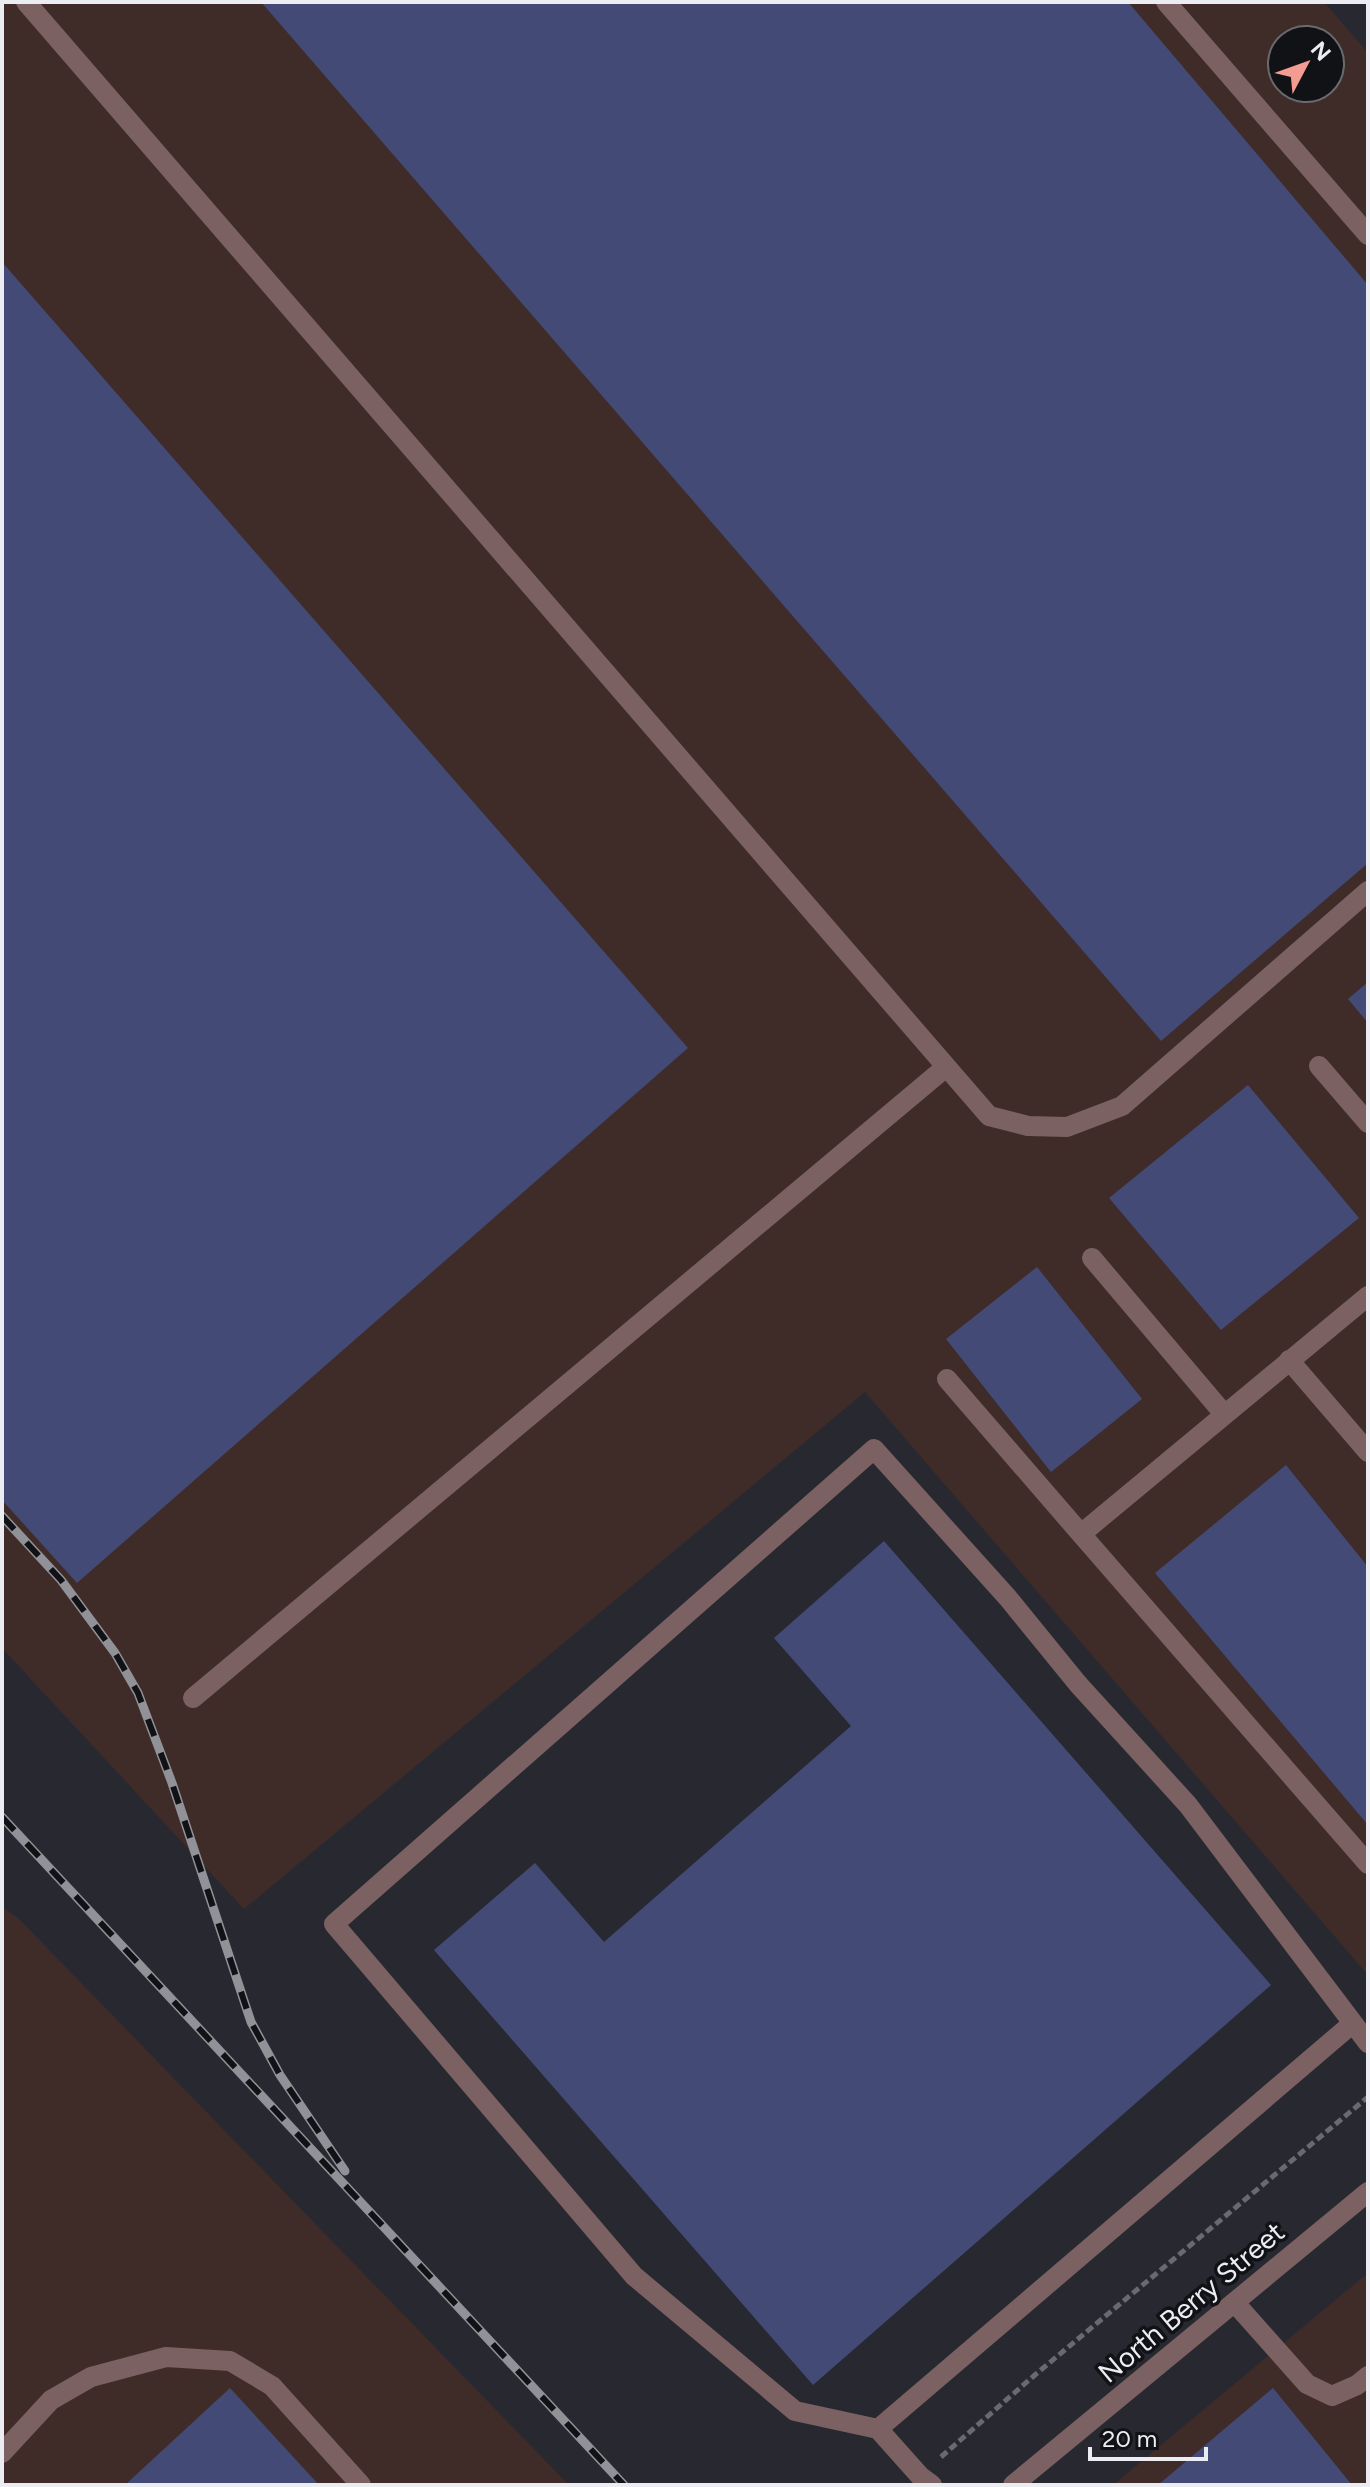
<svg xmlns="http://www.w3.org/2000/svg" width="1370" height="2487" font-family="Figtree,sans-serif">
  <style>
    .industrial { fill: #3f2c28; fill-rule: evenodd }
    .building { fill: #444a76 }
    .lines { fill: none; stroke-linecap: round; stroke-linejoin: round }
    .path { stroke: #696a71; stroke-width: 5; stroke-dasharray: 8 4; stroke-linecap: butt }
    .minor { stroke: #7b6161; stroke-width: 20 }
    .rail-casing { stroke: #919298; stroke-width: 9 }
    .rail { stroke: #111215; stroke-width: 6; stroke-dasharray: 18; stroke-linecap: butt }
    .labels { text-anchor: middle; stroke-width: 7; stroke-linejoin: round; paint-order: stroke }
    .street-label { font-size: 28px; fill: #ecedf2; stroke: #111215 }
  </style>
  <rect width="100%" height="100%" fill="#282930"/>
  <path class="industrial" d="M2,2H1324L1368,53V1975L865,1392L244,1909L2,1648ZM1282,40H1330V88H1282Z
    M2,1907L19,1919L569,2485H2Z
    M1368,2273V2485H1113Z"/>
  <path class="building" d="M261,2H1128L1368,285V863L1161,1041Z
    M2,262L688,1048L77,1583L2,1500Z
    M1368,982V1023L1348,999Z
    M1248,1085L1359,1218L1221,1330L1109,1198Z
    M1037,1267L1142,1399L1051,1472L946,1339Z
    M1286,1465L1368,1567V1825L1155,1573Z
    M884,1541L1271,1985L813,2385L434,1950L535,1863L604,1942L851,1726L774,1638Z
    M230,2388L319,2485H125Z
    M1273,2388L1352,2485H1158Z"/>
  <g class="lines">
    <path class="path" d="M941,2457L1036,2374L1368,2097"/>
    <path class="minor" d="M26,2L989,1116L1028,1126L1067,1127L1122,1106L1368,891
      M1166,2L1368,235
      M1319,1066L1368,1123
      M1092,1258L1224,1414
      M1368,1296L1081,1534L1368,1864
      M1289,1360L1368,1452
      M947,1379L1081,1534
      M193,1698L946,1067
      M1235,2303L1307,2384L1332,2396L1357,2385L1368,2376
      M878,2429L1353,2023
      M2,2453L51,2400L91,2377L166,2357L230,2361L272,2386L361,2485
      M932,2485L920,2476L878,2429L795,2411L634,2276L334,1924L874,1449L1008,1598L1078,1684L1188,1805L1368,2043
      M1013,2485L1368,2192"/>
    <defs>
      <path id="rail" d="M2,1516L61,1580L115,1653L138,1693L172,1783L251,2022L280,2075L345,2171
        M2,1817L624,2485"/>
    </defs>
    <use href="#rail" class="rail-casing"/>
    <use href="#rail" class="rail"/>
  </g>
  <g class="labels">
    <g class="street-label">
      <text transform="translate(1191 2302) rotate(-40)" y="10">North Berry Street</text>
    </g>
  </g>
  <rect width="1370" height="2487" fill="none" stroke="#ecedf2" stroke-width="8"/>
  <g transform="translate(1306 64) rotate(49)"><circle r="38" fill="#111215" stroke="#696a6d" stroke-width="2"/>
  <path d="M0-6L14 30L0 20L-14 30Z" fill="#f59c92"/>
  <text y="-12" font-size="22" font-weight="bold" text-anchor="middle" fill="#ecedf2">N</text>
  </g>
  <path d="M1090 2447v12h116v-12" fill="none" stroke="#ecedf2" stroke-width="4"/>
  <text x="1102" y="2447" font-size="24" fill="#ecedf2" stroke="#111215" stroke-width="6" paint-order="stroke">20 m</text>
</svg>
